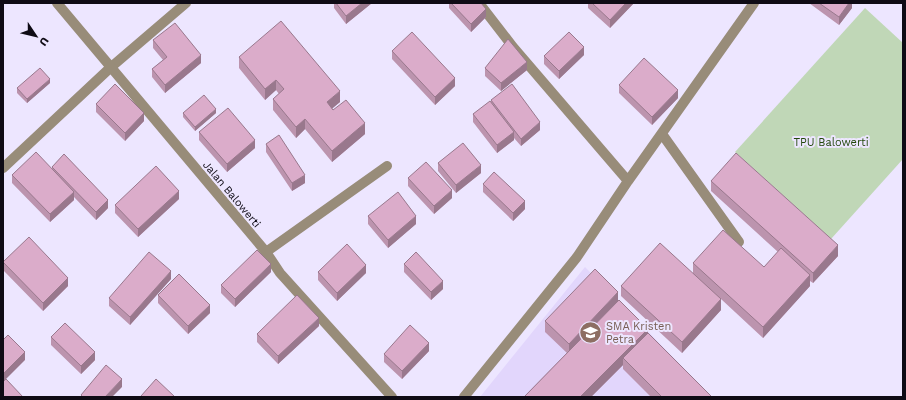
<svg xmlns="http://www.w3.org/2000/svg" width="906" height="400" font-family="'Work Sans',sans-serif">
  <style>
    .built { fill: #e2d6fc }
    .green { fill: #c0d7b7 }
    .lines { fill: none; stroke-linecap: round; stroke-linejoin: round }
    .service { stroke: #988c79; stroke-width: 10 }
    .minor { stroke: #988c79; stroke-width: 10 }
    .tertiary { stroke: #988c79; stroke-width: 10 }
    .wall { fill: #bc94ae }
    .shaded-wall { fill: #99788d }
    .building { fill: #dbacca; stroke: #99788d }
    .labels { text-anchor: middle; stroke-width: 4; stroke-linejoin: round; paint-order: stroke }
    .park-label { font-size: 11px; fill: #22480b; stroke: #ede6ff }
    .street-label { font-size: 11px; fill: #0f0b15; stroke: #ede6ff }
    .education-label { font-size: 11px; fill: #785e54; stroke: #ede6ff; text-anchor: start }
  </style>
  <rect width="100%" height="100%" fill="#ede6ff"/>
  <path class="built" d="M585,267L712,397H480Z"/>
  <path class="green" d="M865,8L903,43V159L831,239L735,152Z"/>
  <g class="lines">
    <path class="service" d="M662,134L739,242"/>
    <path class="minor" d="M479,3L513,47L628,181
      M3,168L110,68L186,3
      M266,252L387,166
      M464,397L577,257L628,181L754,3"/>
    <path class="tertiary" d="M57,3L266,252L280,273L392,397"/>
  </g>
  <path class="wall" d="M334,3H372L346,24L334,8Z
    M449,3H481L486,17L471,32L449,8Z
    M588,3H634L610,28L588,8Z
    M809,3H852V8L839,25Z
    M153,40L201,63L165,93L152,77V69L163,60L153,48Z
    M392,51L455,86L435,105L392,59Z
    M584,55L559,79L544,64V56Z
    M239,57L340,102L332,108L333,110L365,134L332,162L305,129L296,138L273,110V99L279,94L276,90L265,100L239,68Z
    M485,68L527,70L501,91L485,76Z
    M50,83L27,103L17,93V88Z
    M619,85L678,98L652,125L619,93Z
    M491,100L540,130L521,146L514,138V140L497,153L473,122V114L491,102Z
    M96,104L144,121L125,141L96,112Z
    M183,113H216L195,131L183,117Z
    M199,132L255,148L227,172L199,140Z
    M266,144L305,183L292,191L266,152Z
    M438,163L481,173L456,193L438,171Z
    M52,167L108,208L96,220L74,197V200L50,222L12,183V175L52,169Z
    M408,178L452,198L434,214L408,186Z
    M711,181L838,256L813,283L810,281V286L763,338L721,299V310L682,353L621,296V286L693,274V263L764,267L778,252L711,191Z
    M483,184L525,209L513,221L483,192Z
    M179,199L138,237L115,213V205Z
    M368,216L416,224L388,248L368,224Z
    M3,262L68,286L43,311L3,270Z
    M404,264L443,289L431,300L404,272Z
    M271,272L235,307L221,293V285Z
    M318,272L366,273L337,301L318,280Z
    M171,279L130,325L109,306V298Z
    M158,295L210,313L188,334L158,303Z
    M618,301L648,334L712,397H651L623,369V365L591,397H524L567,353L545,332V321Z
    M319,326L278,364L257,342V334Z
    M51,337L95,360L81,374L51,345Z
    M429,351L402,379L384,362V354Z"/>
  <path class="shaded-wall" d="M362,3H372L346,24V16Z
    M626,3H634L610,28V20Z
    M849,3H852V8L839,25V17Z
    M486,9V17L471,32V24Z
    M584,47V55L559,79V71Z
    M201,55V63L165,93V85Z
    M527,62V70L501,91V83Z
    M455,78V86L435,105V97Z
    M50,79V83L27,103V99Z
    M276,80V90L265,100V89Z
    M678,90V98L652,125V117Z
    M340,91V102L327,113V102Z
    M216,109V113L195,131V127Z
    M144,113V121L125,141V133Z
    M305,119V129L296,138V127Z
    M540,122V130L521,146V139Z
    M365,123V134L332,162V151Z
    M514,132V140L497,153V145Z
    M255,140V148L227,172V164Z
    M481,165V173L456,193V185Z
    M305,175V183L292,191V183Z
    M452,190V198L434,214V206Z
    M179,191V199L138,237V229Z
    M74,192V200L50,222V214Z
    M108,200V208L96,220V212Z
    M525,201V209L513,221V213Z
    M416,216V224L388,248V240Z
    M838,245V256L813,283V273Z
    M271,264V272L235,307V299Z
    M366,265V273L337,301V293Z
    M171,271V279L130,325V317Z
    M810,275V286L763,338V327Z
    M68,278V286L43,311V303Z
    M443,281V289L431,300V292Z
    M618,292V303L569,355V344Z
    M721,299V310L682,353V342Z
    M210,305V313L188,334V326Z
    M319,318V326L278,364V356Z
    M648,329V339L623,358V365L591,397H580Z
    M429,343V351L402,379V371Z
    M25,352V360L3,382V374Z
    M95,352V360L81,374V366Z
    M122,379V387L112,397H105Z"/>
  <path class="building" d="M336,3H362L346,16Z
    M451,3H481L486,9L471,24Z
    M592,3H626L610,20Z
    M819,3H849L839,17Z
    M281,21L340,91L327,102L333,110L346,100L365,123L332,151L305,119L296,127L273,99L284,89L276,80L265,89L239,57Z
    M175,23L201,55L165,85L152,69L167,57L153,40Z
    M412,32L455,78L435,97L392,51Z
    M569,32L584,47L559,71L544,56Z
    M508,39L527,62L501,83L485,68Z
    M644,58L678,90L652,117L619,85Z
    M40,68L50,79L27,99L17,88Z
    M115,84L144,113L125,133L96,104Z
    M512,84L540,122L521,139L491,100Z
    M204,95L216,109L195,127L183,113Z
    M490,101L514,132L497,145L473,114Z
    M228,108L255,140L227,164L199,132Z
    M279,135L305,175L292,183L266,144Z
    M463,143L481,165L456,185L438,163Z
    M36,152L74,192L50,214L12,175Z
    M736,153L838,245L813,273L711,181Z
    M64,154L108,200L96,212L52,167Z
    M426,162L452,190L434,206L408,178Z
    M156,166L179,191L138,229L115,205Z
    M494,172L525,201L513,213L483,184Z
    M398,192L416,216L388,240L368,216Z
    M723,230L764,267L781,248L810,275L763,327L693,263Z
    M29,237L68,278L43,303L3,262Z
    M660,243L721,299L682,342L621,286Z
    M347,244L366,265L337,293L318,272Z
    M257,250L271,264L235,299L221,285Z
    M149,252L171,271L130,317L109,298Z
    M416,252L443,281L431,292L404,264Z
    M595,269L618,292L569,344L545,321Z
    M179,274L210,305L188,326L158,295Z
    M297,295L319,318L278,356L257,334Z
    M619,300L648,329L580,397H524Z
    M65,323L95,352L81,366L51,337Z
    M410,325L429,343L402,371L384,354Z
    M648,333L712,397H662L623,358Z
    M8,335L25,352L3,374V340Z
    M106,365L122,379L105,397H83L81,395Z
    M6,379L23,397H3V382Z
    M156,379L175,397H142L141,396Z"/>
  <defs>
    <symbol id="school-disc" viewBox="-11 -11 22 22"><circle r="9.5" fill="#8d6e63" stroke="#ede6ff"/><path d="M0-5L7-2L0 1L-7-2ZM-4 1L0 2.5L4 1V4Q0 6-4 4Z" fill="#fff"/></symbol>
  </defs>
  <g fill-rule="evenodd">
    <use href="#school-disc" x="578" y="320" width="25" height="25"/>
  </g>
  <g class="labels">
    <g class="park-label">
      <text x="831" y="146">TPU Balowerti</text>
    </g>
    <g class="street-label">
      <text transform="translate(232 194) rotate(50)" y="4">Jalan Balowerti</text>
    </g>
    <g class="education-label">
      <text x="606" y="330">SMA Kristen<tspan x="606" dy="13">Petra</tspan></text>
    </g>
  </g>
  <rect width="906" height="400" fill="none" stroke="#0f0b15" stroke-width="8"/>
  <g transform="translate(36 36) rotate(125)" stroke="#ede6ff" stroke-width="3" paint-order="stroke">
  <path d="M0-3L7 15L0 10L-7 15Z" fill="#0f0b15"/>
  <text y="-6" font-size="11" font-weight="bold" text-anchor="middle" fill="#0f0b15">U</text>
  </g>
</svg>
